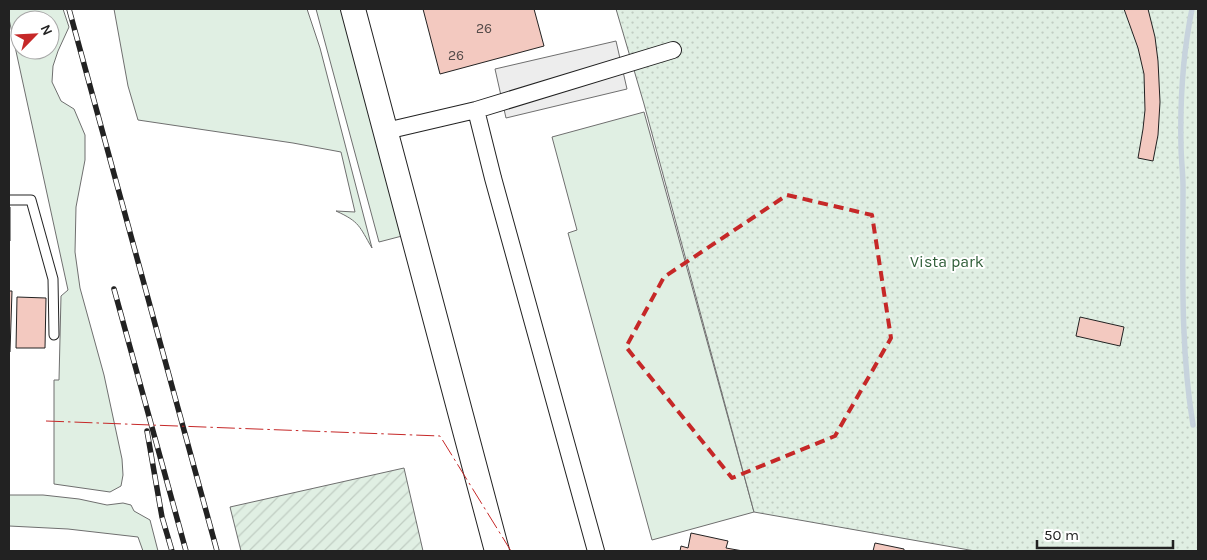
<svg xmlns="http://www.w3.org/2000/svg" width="1207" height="560" font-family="Karla,sans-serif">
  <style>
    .grass { fill: #e0efe3; stroke: #6f6f6f; fill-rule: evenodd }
    .park { fill: url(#park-dots); stroke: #6f6f6f }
    .garden { fill: url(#garden-furrows); stroke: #6f6f6f }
    .parking { fill: #ededed; stroke: #6f6f6f }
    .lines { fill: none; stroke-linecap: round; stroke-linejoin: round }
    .stream { stroke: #c7d3dd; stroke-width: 5.5 }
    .building { fill: #f3c9c0; stroke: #222 }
    .lane-casing { stroke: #222; stroke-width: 11 }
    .street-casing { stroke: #222; stroke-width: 18 }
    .secondary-casing { stroke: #222; stroke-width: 26 }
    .lane { stroke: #fff; stroke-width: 9 }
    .street { stroke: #fff; stroke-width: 16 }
    .secondary { stroke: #fff; stroke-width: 24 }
    .rail-casing { stroke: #222; stroke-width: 5.5 }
    .rail { stroke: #fff; stroke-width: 4; stroke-dasharray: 11; stroke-linecap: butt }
    .power { stroke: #c62828; stroke-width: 1; stroke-dasharray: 18 4 2.5 4; stroke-linecap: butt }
    .marked { fill: none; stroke: #c62828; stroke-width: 4; stroke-dasharray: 10 6; stroke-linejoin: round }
    .labels { text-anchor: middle; stroke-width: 4; stroke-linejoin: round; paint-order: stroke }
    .number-label { font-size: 14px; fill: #564c4a }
    .park-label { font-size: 16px; fill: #2f5e38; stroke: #fff }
  </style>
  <defs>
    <pattern id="park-dots" width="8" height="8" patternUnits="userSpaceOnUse" patternTransform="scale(1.25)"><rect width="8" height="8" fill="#e0efe3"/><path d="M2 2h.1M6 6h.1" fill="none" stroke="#c0cdc2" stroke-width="1.8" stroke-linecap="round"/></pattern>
    <pattern id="garden-furrows" width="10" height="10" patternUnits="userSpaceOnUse" patternTransform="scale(1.25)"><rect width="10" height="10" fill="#e0efe3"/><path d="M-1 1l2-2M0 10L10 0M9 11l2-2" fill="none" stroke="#c0cdc2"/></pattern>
  </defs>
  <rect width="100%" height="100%" fill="#fff"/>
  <path class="grass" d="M9,9H63L69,27L58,51L53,66L52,82L61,101L74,109L85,135V160L76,207L75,252L80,288L104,375L122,459L123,475L121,486L110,492L54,484V380H59L61,296L68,290L9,19ZM20,20H50V50H20Z
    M114,9H307L320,48L372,248C359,226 360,222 336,211L355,212L341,152L293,143L138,120L128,86Z
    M316,9H342L402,236L379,242Z
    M644,112L754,512L652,540L568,233L577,230L552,137Z
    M9,495H43L79,499L107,505L123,503L131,505L134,511L150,520L158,551H143L138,537L68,529L9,526Z"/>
  <path class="park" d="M616,9H1198V551H975L754,512L644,104Z"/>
  <path class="garden" d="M404,468L423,551H241L230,507Z"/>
  <path class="parking" d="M616,41L627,89L506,118L495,69Z"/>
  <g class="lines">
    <path class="stream" d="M1192,9C1183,53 1180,100 1181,145C1181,159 1183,173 1183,186C1183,266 1180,346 1193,425"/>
  </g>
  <path class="building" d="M423,9H534L544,46L440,74Z
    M1124,9H1148L1155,37L1158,61L1160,102L1158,135L1153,161L1138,158L1143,129L1145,110L1144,74L1138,48Z
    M9,207H10V241H9Z
    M9,291H12L10,352H9Z
    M17,297L46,298L45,348H16Z
    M1080,317L1124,327L1120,346L1076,336Z
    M691,533L728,541L726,548L743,551H680L681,546L688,548Z
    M875,543L904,549V551H873Z"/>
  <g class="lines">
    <defs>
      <path id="lane" d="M9,200H31L53,279L54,335"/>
      <path id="street" d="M476,110L493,178L596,551
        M386,131L476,110L673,50"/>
      <path id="secondary" d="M353,9L497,551"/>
    </defs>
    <use href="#lane" class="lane-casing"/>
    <use href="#street" class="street-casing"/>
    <use href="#secondary" class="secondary-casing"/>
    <use href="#lane" class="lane"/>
    <use href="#street" class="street"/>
    <use href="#secondary" class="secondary"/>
    <defs>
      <path id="rail" d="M69,9L217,551
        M114,289L186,551
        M147,431L162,517L172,551"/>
    </defs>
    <use href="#rail" class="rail-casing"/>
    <use href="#rail" class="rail"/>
    <path class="power" d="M46,421L440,436L511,551"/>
  </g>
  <path class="marked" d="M787,195L872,215L891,338L835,436L732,478L626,347L664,277Z"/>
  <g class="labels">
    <g class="number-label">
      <text x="484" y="33">26</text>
      <text x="456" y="60">26</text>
    </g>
    <g class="park-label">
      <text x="947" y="267">Vista park</text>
    </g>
  </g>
  <rect width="1207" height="560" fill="none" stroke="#222222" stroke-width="20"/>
  <g transform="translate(35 35) rotate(66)"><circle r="24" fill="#ffffff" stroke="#a7a7a7"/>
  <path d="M0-4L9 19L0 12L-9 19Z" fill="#c62828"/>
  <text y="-8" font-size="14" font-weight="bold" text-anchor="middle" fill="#222222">N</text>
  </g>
  <path d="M1037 540v8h136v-8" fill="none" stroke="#222222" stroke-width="2.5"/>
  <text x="1044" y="540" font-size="15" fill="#222222" stroke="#ffffff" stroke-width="4" paint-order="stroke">50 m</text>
</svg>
